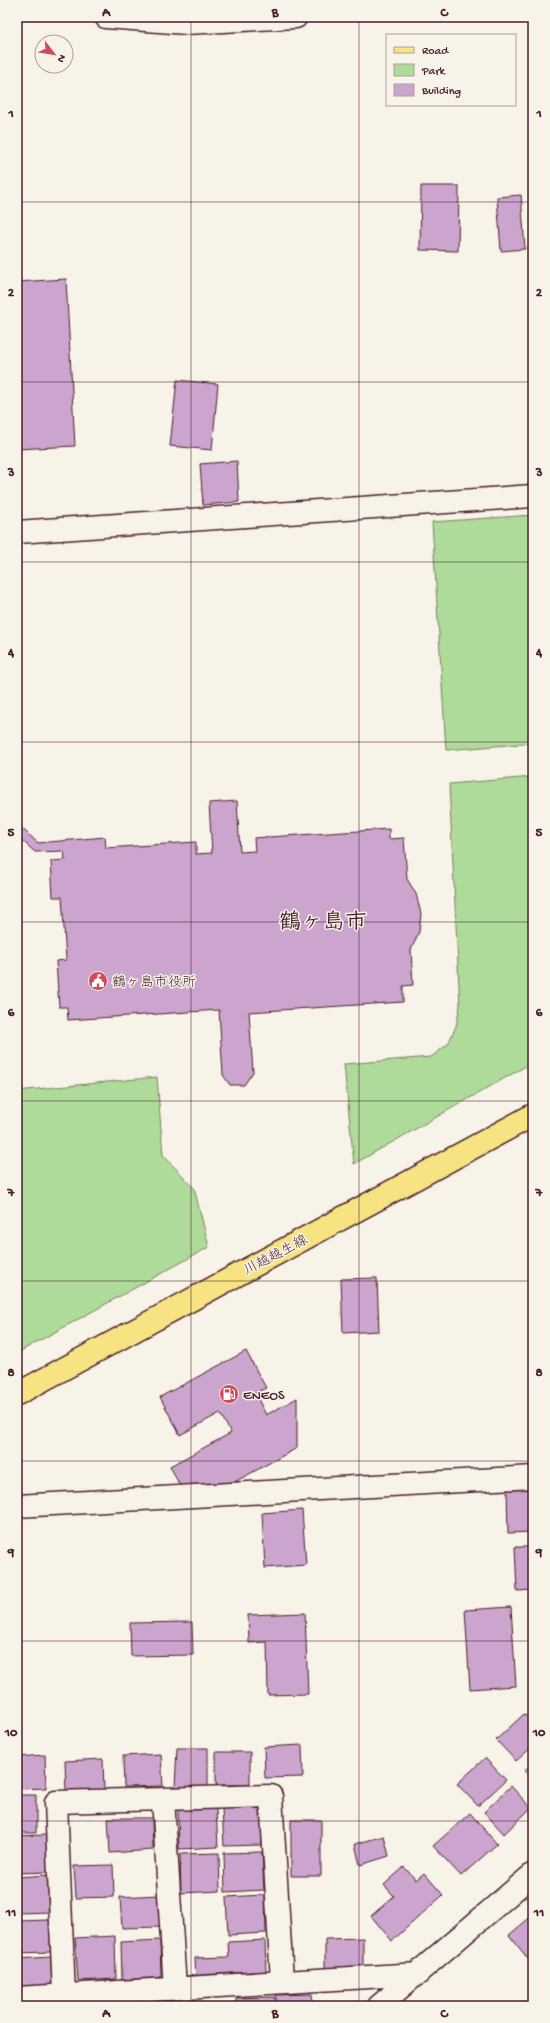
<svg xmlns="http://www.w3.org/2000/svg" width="550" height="2023" font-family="'Gochi Hand','Klee One',sans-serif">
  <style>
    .green { fill: #aedb99; stroke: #7c7d62 }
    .building { fill: #cba5cd; stroke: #4a1f2b }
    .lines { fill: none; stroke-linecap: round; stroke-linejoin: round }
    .minor-casing { stroke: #4a1f2b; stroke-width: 25 }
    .major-casing { stroke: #4a1f2b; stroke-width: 25 }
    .minor { stroke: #f7f3e8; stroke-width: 22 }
    .major { stroke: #f6e381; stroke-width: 22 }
    .grid { fill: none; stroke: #4a1f2b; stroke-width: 1; stroke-opacity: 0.55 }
    .labels { text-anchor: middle; stroke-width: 3; stroke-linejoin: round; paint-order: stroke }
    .poi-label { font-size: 14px; fill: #4a1f2b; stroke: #f7f3e8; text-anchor: start }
    .street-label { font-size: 14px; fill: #4a1f2b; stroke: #f7f3e8 }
    .town-label { font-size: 22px; font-weight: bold; fill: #4a1f2b; stroke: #f7f3e8 }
    .neatline { fill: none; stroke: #4a1f2b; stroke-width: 1.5 }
    .grid-label { font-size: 13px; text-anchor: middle; font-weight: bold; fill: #4a1f2b }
  </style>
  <rect width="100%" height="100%" fill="#f7f3e8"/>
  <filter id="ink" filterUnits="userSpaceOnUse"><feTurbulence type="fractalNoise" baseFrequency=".025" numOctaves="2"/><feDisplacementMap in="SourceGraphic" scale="8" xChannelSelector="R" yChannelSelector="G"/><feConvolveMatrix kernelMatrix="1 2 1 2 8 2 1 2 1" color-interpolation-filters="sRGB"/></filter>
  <g filter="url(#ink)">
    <path class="green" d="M533,515V743L446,750L432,522Z
      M533,777V1062L354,1164L344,1064L431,1057L448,1044L456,1026L460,1006L449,784Z
      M157,1077L163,1155L194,1188L209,1247L17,1353V1305L20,1303L17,1239V1091Z"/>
    <path class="building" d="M421,186H459L458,251L420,250Z
      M521,195L525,249L501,251L497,197Z
      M66,279L75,446L17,449V282Z
      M177,380L218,384L212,450L170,446Z
      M237,461L239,502L203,505L200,464Z
      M237,801L240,852L255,851L254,838L389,829V839L404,838L407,879L416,894L421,914L419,932L411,950L413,985L403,986V1002L249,1012L253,1072L244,1085H230L223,1075L219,1010L68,1020L67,1007H59L56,961L66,960L62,897H53L51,861L65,860L64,851L35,852L17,836V824L38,843L105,837L106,848L196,842V854L212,853L209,803Z
      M377,1278L379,1331L343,1333L341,1279Z
      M246,1351L266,1388L255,1393L266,1415L297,1398V1448L229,1485L182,1490L170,1466L231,1433L220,1413L180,1435L160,1397Z
      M533,1489V1532L508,1533L507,1490Z
      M302,1510L306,1565L265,1568L262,1513Z
      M515,1547H533V1590L517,1591Z
      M511,1607L516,1686L470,1689L465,1610Z
      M305,1613L308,1694L268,1695L267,1642L249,1643L248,1615Z
      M192,1622L193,1655L131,1656L130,1623Z
      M524,1714L533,1723V1746L516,1761L496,1740Z
      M302,1745L303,1777L265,1778L264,1747Z
      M177,1748H208V1787H175Z
      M216,1752H250V1785H216Z
      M161,1754L163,1786L124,1787L123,1756Z
      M45,1755L46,1788L17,1789V1757Z
      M485,1758L506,1780L478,1806L457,1784Z
      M103,1759L104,1792L66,1793L65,1761Z
      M533,1764V1781L524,1771Z
      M511,1786L531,1808L504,1834L484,1812Z
      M17,1795H36V1833H17Z
      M261,1806L262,1845L224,1846L222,1808Z
      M216,1809L218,1847L179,1849L178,1810Z
      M470,1813L497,1844L461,1876L433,1846Z
      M108,1818H152L153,1850L110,1853Z
      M291,1820H321V1876H291Z
      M46,1835L48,1872L17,1873V1836Z
      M384,1836L389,1856L360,1865L355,1844Z
      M262,1852L264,1890L225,1892L224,1853Z
      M219,1853L220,1891L181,1893L180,1854Z
      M113,1865L114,1897L76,1898L74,1866Z
      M404,1867L416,1880L424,1873L443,1895L392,1941L371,1916L394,1896L384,1885Z
      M48,1875L50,1912L17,1913V1877Z
      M159,1895L160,1927L122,1928L120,1897Z
      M265,1895L266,1933L228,1935L226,1897Z
      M533,1915V1965L509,1935Z
      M50,1920L51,1952L17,1953V1921Z
      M115,1936L116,1979L78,1981L75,1938Z
      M363,1938V1968L325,1969V1939Z
      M160,1940L161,1978L122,1980L121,1942Z
      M265,1940L266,1974L196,1978L195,1958L229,1957L228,1942Z
      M51,1957L52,1990H17V1959Z
      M312,1994L313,2006H277L276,1995Z
      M275,1997V2006H236V1998Z"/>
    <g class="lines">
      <defs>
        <path id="minor" d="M106,17L186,23L296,17
          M17,532L533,496
          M17,1506L533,1477
          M163,1799L175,1988
          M64,1995L56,1802L271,1796L282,1981
          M17,1998L418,1974
          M379,2006L533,1874"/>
        <path id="major" d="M17,1394L533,1115"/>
      </defs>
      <use href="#minor" class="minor-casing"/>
      <use href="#major" class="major-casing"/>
      <use href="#minor" class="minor"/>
      <use href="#major" class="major"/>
    </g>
  </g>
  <path class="grid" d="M191,17V2006M359,17V2006M17,202H533M17,382H533M17,562H533M17,742H533M17,922H533M17,1101H533M17,1281H533M17,1461H533M17,1641H533M17,1821H533"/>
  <defs>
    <symbol id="civic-disc" viewBox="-11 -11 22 22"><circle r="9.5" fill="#d1495b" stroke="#f7f3e8"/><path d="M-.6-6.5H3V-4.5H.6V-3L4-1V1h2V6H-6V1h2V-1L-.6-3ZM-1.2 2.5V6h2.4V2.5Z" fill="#fff"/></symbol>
    <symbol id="fuel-disc" viewBox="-11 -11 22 22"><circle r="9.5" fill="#d1495b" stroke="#f7f3e8"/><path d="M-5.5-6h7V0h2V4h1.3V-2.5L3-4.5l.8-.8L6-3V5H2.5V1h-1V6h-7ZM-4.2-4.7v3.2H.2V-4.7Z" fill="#fff"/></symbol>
  </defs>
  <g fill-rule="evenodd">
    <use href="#civic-disc" x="87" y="970" width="22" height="22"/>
    <use href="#fuel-disc" x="218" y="1383" width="22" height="22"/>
  </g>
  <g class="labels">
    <g class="poi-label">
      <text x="112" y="986">鶴ヶ島市役所</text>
      <text x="243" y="1399">ENEOS</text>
    </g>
    <g class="street-label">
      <text transform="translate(275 1254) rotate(-28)" y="5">川越越生線</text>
    </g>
    <g class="town-label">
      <text x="323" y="928">鶴ヶ島市</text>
    </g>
  </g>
  <rect width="550" height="2023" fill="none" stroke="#f7f3e8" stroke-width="44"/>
  <rect x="386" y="34" width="130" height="72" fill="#f7f3e8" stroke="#b29e9c"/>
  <rect x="394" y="47" width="20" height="6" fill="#f6e381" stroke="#b29e9c"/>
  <text x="422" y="54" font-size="12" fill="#4a1f2b">Road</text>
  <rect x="394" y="64" width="20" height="12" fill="#aedb99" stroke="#b29e9c"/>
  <text x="422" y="74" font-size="12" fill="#4a1f2b">Park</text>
  <rect x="394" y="84" width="20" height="12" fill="#cba5cd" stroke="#b29e9c"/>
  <text x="422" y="94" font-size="12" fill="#4a1f2b">Building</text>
  <g transform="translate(54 54) rotate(121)"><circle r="19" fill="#f7f3e8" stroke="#b29e9c"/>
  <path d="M0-3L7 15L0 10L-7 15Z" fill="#d1495b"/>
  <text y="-6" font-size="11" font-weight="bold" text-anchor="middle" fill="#4a1f2b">N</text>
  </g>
  <rect x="22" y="22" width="506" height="1979" class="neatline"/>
  <g class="grid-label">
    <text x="106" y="16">A</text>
    <text x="275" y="16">B</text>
    <text x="444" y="16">C</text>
    <text x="11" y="117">1</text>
    <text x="539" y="117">1</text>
    <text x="11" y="296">2</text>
    <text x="539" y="296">2</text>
    <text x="11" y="476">3</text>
    <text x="539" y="476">3</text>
    <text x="11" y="656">4</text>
    <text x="539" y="656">4</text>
    <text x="11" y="836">5</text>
    <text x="539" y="836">5</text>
    <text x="11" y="1016">6</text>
    <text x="539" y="1016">6</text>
    <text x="11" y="1196">7</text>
    <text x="539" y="1196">7</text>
    <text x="11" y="1376">8</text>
    <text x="539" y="1376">8</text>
    <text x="11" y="1556">9</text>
    <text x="539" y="1556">9</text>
    <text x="11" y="1736">10</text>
    <text x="539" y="1736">10</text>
    <text x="11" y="1916">11</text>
    <text x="539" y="1916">11</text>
    <text x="106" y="2017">A</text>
    <text x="275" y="2017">B</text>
    <text x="444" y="2017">C</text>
  </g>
</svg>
